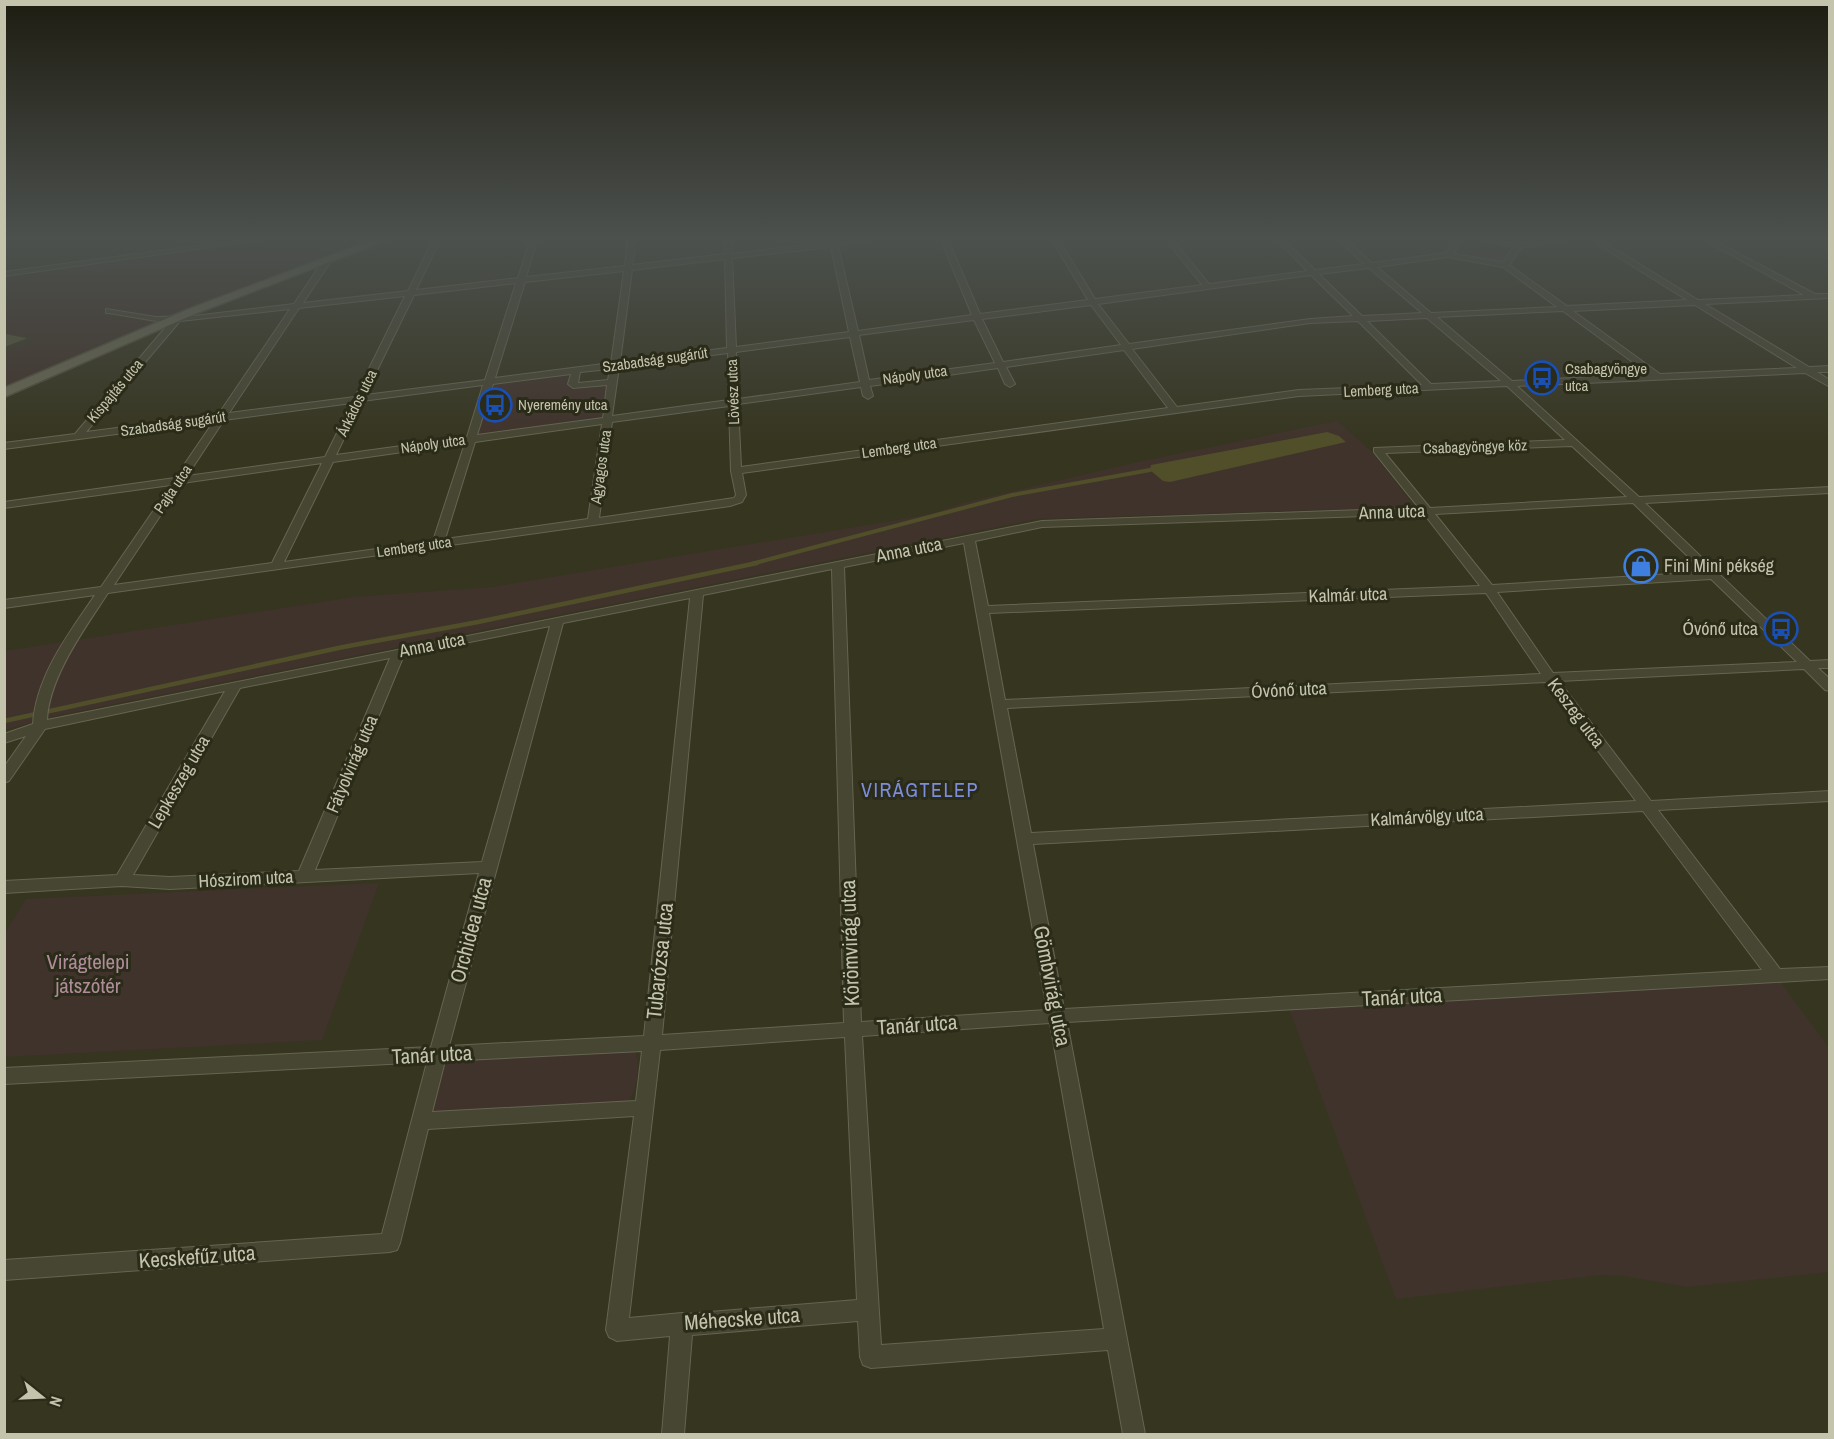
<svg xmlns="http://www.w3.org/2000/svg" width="1834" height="1439" font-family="'Archivo Narrow',sans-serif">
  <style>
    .green { fill: #40332b }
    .water { fill: #504f29 }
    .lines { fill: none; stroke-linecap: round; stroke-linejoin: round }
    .stream-far1 { stroke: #504f29; stroke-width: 4 }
    .stream { stroke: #504f29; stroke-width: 4.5 }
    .minor-casing { stroke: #656551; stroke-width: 2 }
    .major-casing { stroke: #50503d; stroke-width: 3 }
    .minor { fill: #474633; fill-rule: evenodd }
    .major { fill: #676651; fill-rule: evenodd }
    .shaded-wall { fill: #3b3a28 }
    .building { fill: #545339; stroke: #3b3a28; stroke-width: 1.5 }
    .labels { text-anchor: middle; stroke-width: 6; stroke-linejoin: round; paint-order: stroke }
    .far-street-label { font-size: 15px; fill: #c4c4ad; stroke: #2b2b19 }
    .far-poi-label { font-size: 15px; fill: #c4c4ad; stroke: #2b2b19; text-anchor: start }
    .street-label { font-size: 18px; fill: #c4c4ad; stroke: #2b2b19 }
    .poi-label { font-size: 18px; fill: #c4c4ad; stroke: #2b2b19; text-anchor: start }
    .neighbourhood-label { font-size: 20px; letter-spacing: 1.5px; fill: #7c8dda; stroke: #2b2b19 }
    .near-street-label { font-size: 21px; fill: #c4c4ad; stroke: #2b2b19 }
    .near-park-label { font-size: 21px; fill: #af8c9a; stroke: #2b2b19 }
  </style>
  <rect width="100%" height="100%" fill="#363520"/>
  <path class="green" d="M270,240H371L170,316L5,387V276Z
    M1460,240H1486L1519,246L1505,265L1448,255Z
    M572,373L570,390L608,385L606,417L476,434L492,385L499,382Z
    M1337,421L1371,451L1415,507L1037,519L60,715L5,730V651L354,597L492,587L892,521L934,513L963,503L1138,462Z
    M379,883L322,1040L5,1057V933L26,899Z
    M1776,976L1829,1048V1272L1687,1287L1624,1276L1602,1275L1396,1299L1287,1003Z
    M635,1050C641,1065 637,1092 627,1103L434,1113L431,1109L442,1070L451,1059Z"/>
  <path class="water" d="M1327,432L1339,436L1346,442L1170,482L1163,481L1150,470L1151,465Z"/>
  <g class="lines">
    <path class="stream-far1" d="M751,564L1012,495L1150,470"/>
    <path class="stream" d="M4,721L343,647L478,622L757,563"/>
    <defs>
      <path id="minor" d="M240,240H262L4,276V272Z
        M433,240H440L416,290L518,278L530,240H537L526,277L625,266L628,240H636L632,265L725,254L724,240H732V254L830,242L829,240H872L838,246L858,331L972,315L941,240H948L980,314L1088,300L1052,240H1059L1095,299L1202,285L1166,240H1173L1209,284L1307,271L1277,240H1284L1315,270L1364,264L1338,240H1346L1372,263L1446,253L1456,240H1463L1453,254L1503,262L1514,247L1483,240L1519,244L1564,240L1521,248L1509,265L1567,306L1687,300L1591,240H1600L1698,300L1804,295L1704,240H1713L1815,294H1830V298L1705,304L1809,367L1830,366V372H1817L1830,380V387L1805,373L1517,386L1639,497L1830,487V493L1645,503L1810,661L1830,660V668H1818L1830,679V691L1825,690L1804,669L1559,681L1651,801L1830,791V801L1658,810L1780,969L1830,967V979L1067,1022L1145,1434H1123L1108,1350L871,1368L863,1365L860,1357L858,1321L692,1335L684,1434H662L670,1336L617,1341L609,1337L606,1330L634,1116L428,1129L400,1243L397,1250L390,1252L4,1280V1260L382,1234L427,1062L4,1084V1068L431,1047L479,873L170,889L122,886L4,893V881L117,875L225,691L45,729L9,781L4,783V767L26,736L4,743V734L33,724C36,676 69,633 95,595L4,608V600L101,587L171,485L4,508V502L175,478L214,421L4,449V443L75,434L171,321H156L109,313H106V309L156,317L194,316L294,304L324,259H327L331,261L303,303L408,291ZM831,247L849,332L736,347L732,258ZM1448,257L1503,267L1557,307L1431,313L1377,267ZM725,259L727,348L620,362L632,270ZM1369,268L1422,313L1362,316L1319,274ZM624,271L611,363L495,378L525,282ZM1311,275L1353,316L1310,319L1129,344L1098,304ZM516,283L485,380L365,395L414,295ZM405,296L355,397L229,413L299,308ZM1091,305L1121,345L1003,362L982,319ZM1695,305L1797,368L1660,374L1573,311ZM290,309L218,415L86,432L180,321ZM1563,311L1649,374L1512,381L1437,317ZM1427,318L1501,381L1431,384L1367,321ZM974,320L995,363L869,380L859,335ZM1358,321L1422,385L1299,390L1177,407L1132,349L1310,323ZM850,337L860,382L738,399L736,352ZM1124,350L1168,408L741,467L738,404L861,387L863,396L868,399L873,396L870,386L998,368L1005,384L1010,387L1015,384L1006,367ZM728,353L729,400L612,416L619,367ZM610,369L608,380L578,383L580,372ZM571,374L568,384L573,388L607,385L603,418L477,435L493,384ZM483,385L467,437L336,455L362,401ZM1507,386L1565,440L1374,448V452L1419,508L1042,521L47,720C49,677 85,628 108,593L730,506L742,502L746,495L742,473L1299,396ZM352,403L325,457L187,476L224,420ZM729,406L731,471L736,495L734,498L599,518L612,422ZM602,424L588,519L445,539L475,442ZM465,443L433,541L284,562L333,462ZM1572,446L1627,497L1430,508L1385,453ZM322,463L272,563L114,585L182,483ZM1633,503L1704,572L1492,585L1435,514ZM1424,514L1480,586L988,606L975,541L1042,527ZM964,543L1047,1010L861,1022L844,567ZM832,569L844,1023L662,1035L703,595ZM1711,579L1797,662L1553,673L1497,592ZM1486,593L1541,674L1005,700L989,613ZM690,598L644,1036L449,1046L563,623ZM550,626L482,862L315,870L404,655ZM390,658L299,871L170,877L133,875L240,688ZM1546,682L1636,801L1031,833L1007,708ZM1643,811L1762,970L1064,1009L1033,844ZM1050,1023L1104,1329L881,1345L862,1036ZM845,1037L857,1300L686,1314L682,1313L629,1318L660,1050ZM642,1051L636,1101L432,1112L445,1061Z"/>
      <path id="major" d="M372,240H387L197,313L4,397V388L189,309Z"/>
    </defs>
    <use href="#minor" class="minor-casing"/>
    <use href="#major" class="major-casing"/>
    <use href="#minor" class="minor"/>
    <use href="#major" class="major"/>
  </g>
  <path class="shaded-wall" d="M30,338L31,341L4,353V348Z"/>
  <path class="building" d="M4,333L30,338L4,348Z"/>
  <linearGradient id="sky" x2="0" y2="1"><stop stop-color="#1e1d12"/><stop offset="0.54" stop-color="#4c514e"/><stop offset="1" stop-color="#4c514e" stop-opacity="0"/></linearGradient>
  <rect width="1834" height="442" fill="url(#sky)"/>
  <defs>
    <symbol id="bus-ring" viewBox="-11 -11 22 22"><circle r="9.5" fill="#2b2b19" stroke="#1a4fb4" stroke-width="1.5"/><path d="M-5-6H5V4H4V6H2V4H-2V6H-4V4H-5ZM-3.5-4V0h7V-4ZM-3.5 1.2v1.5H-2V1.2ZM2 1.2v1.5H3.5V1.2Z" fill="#1a4fb4"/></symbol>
    <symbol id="shop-ring" viewBox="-11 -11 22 22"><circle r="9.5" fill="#2b2b19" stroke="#3f7fe0" stroke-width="1.5"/><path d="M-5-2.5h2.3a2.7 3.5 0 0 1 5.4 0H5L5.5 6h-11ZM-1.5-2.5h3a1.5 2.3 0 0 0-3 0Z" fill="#3f7fe0"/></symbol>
  </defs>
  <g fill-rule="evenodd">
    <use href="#bus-ring" x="1523" y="359" width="38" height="38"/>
    <use href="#bus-ring" x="476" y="386" width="38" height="38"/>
    <use href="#shop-ring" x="1622" y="547" width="38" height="38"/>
    <use href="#bus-ring" x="1762" y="610" width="38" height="38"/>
  </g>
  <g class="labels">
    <g class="far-street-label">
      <text transform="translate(655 360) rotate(-8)" y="5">Szabadság sugárút</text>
      <text transform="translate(915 375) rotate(-8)" y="5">Nápoly utca</text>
      <text transform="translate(1381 390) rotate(-3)" y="5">Lemberg utca</text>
      <text transform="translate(115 391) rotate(-50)" y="5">Kispajtás utca</text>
      <text transform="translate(733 392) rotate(-92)" y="5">Lövész utca</text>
      <text transform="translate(357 403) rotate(-64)" y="5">Árkádos utca</text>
      <text transform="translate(173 424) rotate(-8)" y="5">Szabadság sugárút</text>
      <text transform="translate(433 444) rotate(-8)" y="5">Nápoly utca</text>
      <text transform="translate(1475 447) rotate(-2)" y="5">Csabagyöngye köz</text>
      <text transform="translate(899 448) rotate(-8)" y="5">Lemberg utca</text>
      <text transform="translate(601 467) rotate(-82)" y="5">Agyagos utca</text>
      <text transform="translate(173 489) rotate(-56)" y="5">Pajta utca</text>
      <text transform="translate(414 547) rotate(-8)" y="5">Lemberg utca</text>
    </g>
    <g class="far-poi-label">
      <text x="1565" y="374">Csabagyöngye<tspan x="1565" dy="17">utca</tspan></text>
      <text x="518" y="410">Nyeremény utca</text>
    </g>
    <g class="street-label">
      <text transform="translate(1392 512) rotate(-2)" y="6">Anna utca</text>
      <text transform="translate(909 550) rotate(-11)" y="6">Anna utca</text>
      <text transform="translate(1348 595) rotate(-2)" y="6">Kalmár utca</text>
      <text transform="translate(432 645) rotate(-11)" y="6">Anna utca</text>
      <text transform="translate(1289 690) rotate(-3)" y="6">Óvónő utca</text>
      <text transform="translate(1576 713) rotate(53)" y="6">Keszeg utca</text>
      <text transform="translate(352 764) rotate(-67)" y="6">Fátyolvirág utca</text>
      <text transform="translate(179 782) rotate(-60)" y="6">Lepkeszeg utca</text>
      <text transform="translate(1427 817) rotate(-3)" y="6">Kalmárvölgy utca</text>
      <text transform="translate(246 879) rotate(-3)" y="6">Hószirom utca</text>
    </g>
    <g class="poi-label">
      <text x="1664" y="572">Fini Mini pékség</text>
      <text x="1758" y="635" text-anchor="end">Óvónő utca</text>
    </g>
    <g class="neighbourhood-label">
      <text x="920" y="797">VIRÁGTELEP</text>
    </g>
    <g class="near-street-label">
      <text transform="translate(471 930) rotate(-75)" y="7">Orchidea utca</text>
      <text transform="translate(850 943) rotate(-92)" y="7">Körömvirág utca</text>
      <text transform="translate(660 961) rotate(-84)" y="7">Tubarózsa utca</text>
      <text transform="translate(1052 986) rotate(79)" y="7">Gömbvirág utca</text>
      <text transform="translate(1402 997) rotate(-3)" y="7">Tanár utca</text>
      <text transform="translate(917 1025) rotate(-4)" y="7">Tanár utca</text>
      <text transform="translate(432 1055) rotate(-3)" y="7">Tanár utca</text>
      <text transform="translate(197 1257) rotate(-4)" y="7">Kecskefűz utca</text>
      <text transform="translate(742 1319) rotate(-4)" y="7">Méhecske utca</text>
    </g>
    <g class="near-park-label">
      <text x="88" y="969">Virágtelepi<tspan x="88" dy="24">játszótér</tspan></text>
    </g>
  </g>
  <rect width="1834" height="1439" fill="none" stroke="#c4c4ad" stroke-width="12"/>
  <g transform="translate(42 1397) rotate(108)" stroke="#2b2b19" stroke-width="4.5" paint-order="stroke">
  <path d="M0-4.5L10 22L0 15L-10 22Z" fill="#c4c4ad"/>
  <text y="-9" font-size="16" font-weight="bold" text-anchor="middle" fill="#c4c4ad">N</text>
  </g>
</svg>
